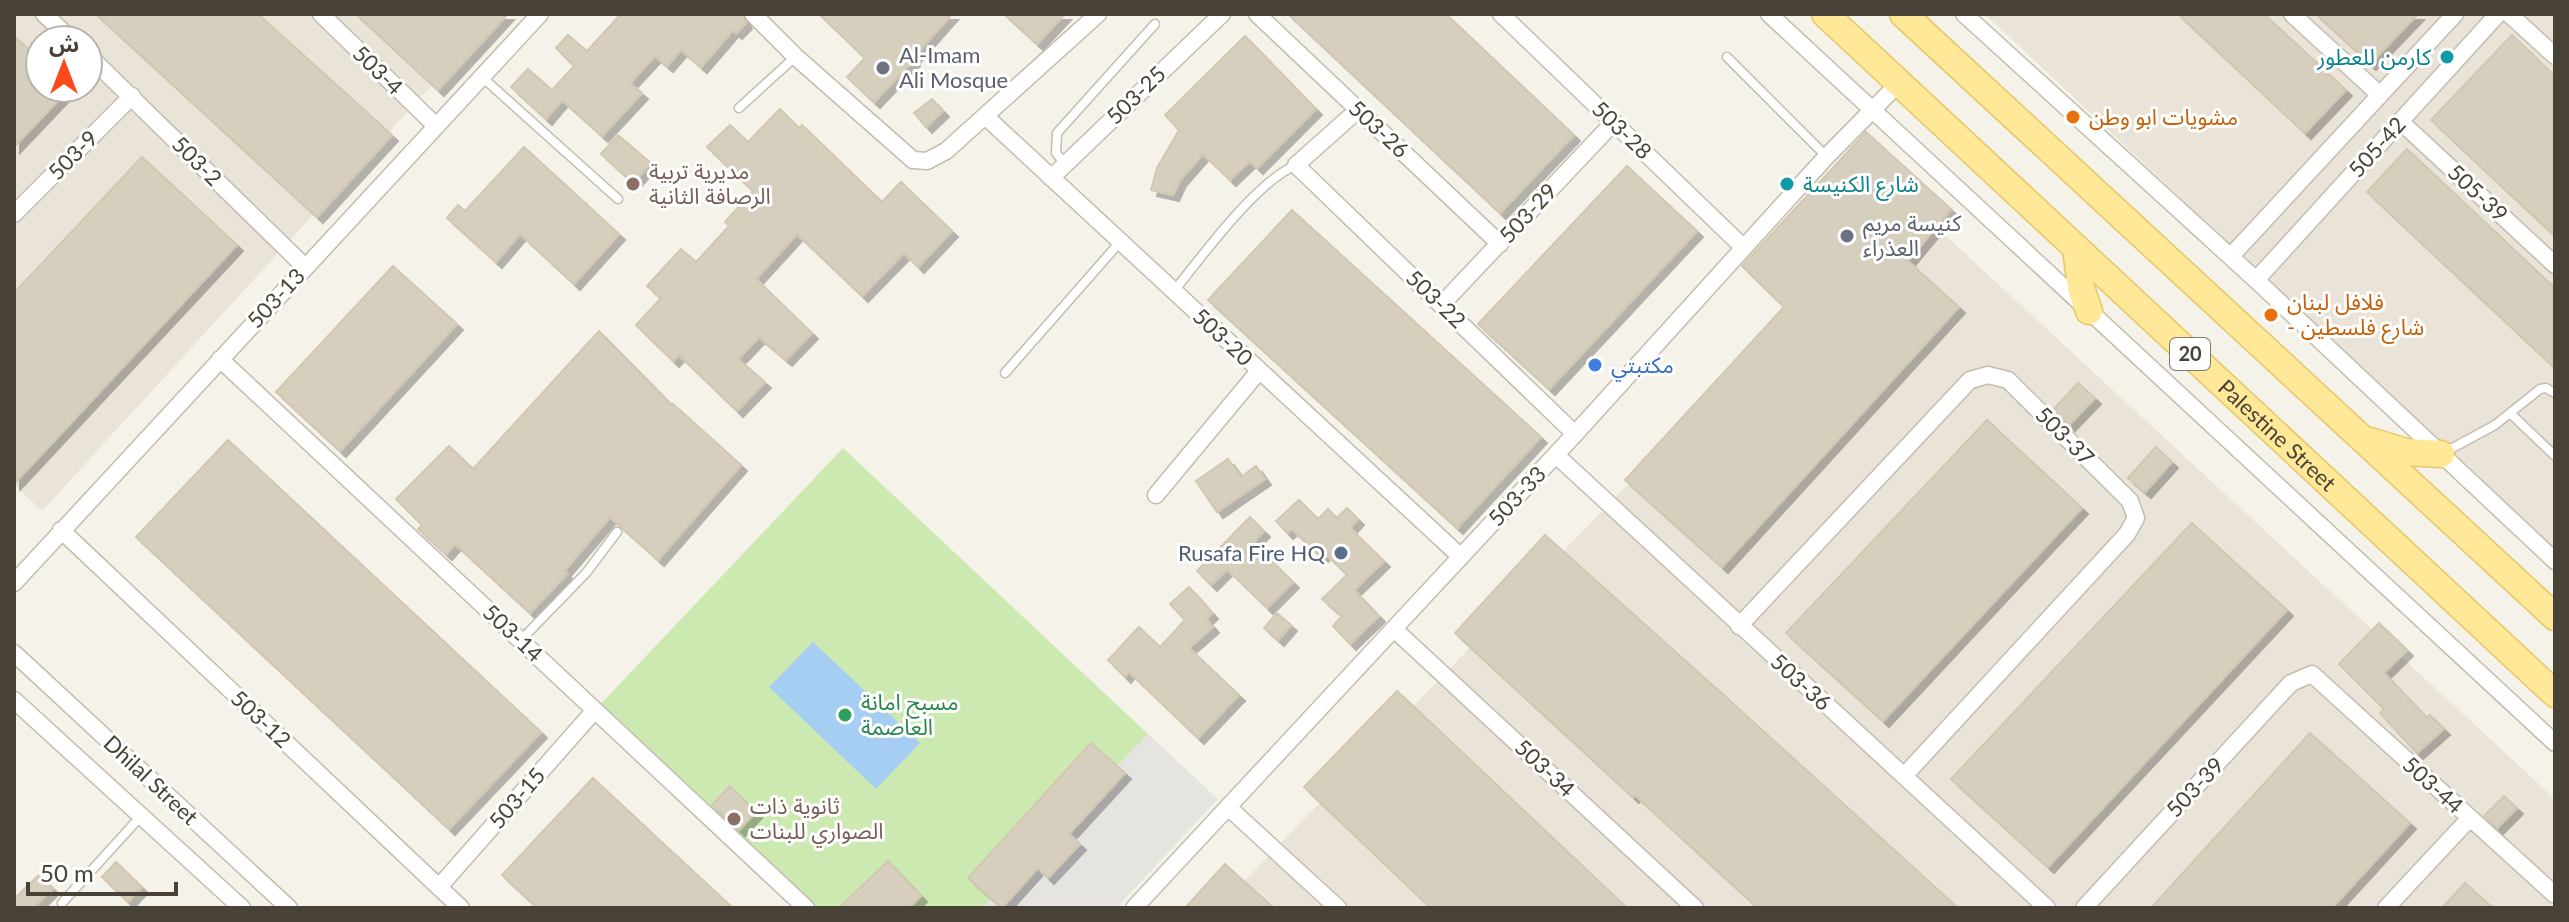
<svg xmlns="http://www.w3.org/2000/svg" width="2569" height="922" font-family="Lato,'Noto Sans Arabic',sans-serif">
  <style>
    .residential { fill: #e9e4d7; fill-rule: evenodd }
    .green { fill: #cde9b2 }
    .parking { fill: #e6e4e1 }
    .water { fill: #a5cef2 }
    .building { fill: #d7cfbe; stroke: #d2c7b1; stroke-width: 2; filter: url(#shadow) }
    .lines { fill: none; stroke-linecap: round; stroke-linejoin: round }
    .lane-casing { stroke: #c3bdae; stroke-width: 11 }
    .street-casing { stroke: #c3bdae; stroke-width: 19 }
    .primary-casing { stroke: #e6c766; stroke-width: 29 }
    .lane { stroke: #fff; stroke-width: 8 }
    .street { stroke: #fff; stroke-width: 16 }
    .primary { stroke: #ffe898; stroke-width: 26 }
    .culture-dot { fill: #0f9aa8; stroke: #fff; stroke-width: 3 }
    .worship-dot { fill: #6b7280; stroke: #fff; stroke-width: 3 }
    .food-dot { fill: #e8710a; stroke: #fff; stroke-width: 3 }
    .education-dot { fill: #8d6e63; stroke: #fff; stroke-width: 3 }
    .shop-dot { fill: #3f7fe0; stroke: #fff; stroke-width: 3 }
    .service-dot { fill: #5c6f8a; stroke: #fff; stroke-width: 3 }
    .leisure-dot { fill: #2e9e5b; stroke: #fff; stroke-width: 3 }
    .labels { text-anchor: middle; stroke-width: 6; stroke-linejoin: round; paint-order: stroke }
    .shield { fill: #fff; stroke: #807b73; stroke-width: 2 }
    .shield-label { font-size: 20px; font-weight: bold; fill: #494337 }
    .worship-label { font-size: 22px; fill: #5b616d; stroke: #fff; text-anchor: start }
    .culture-label { font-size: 22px; fill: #0d838f; stroke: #fff; text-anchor: end }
    .street-label { font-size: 22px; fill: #494337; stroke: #fff }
    .food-label { font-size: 22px; fill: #c56008; stroke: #fff; text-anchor: start }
    .education-label { font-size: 22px; fill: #785e54; stroke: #fff; text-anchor: start }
    .shop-label { font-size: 22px; fill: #366cbe; stroke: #fff; text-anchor: start }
    .service-label { font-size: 22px; fill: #4e5e75; stroke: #fff; text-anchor: end }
    .leisure-label { font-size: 22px; fill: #27864d; stroke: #fff; text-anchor: start }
  </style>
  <defs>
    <filter id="shadow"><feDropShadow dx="6" dy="6" stdDeviation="0" flood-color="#0004"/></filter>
  </defs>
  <rect width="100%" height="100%" fill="#f5f2e9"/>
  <path class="residential" d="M14,14H497L42,511L14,484ZM40,40H88V88H40Z
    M1985,14H2555V550Z
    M1905,198L2555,799V908H1218Z"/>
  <path class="green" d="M843,448L1148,734L983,908H806L595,710Z"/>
  <path class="parking" d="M1148,734L1218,799L1116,908H983Z"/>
  <path class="water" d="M813,642L920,743L876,789L769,687Z"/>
  <path class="building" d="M96,14H258L392,135L317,217Z
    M356,14H508L438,90Z
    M621,14H742L746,23L736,33L733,30L701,67L681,50L667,66L655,56L630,83L642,93L602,136L562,100L546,119L511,87L528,69L552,90L574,66L556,48L568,35L587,51Z
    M819,14H952L913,58L914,60L874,102L847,77L865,58Z
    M1004,14H1065L1037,44Z
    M1288,14H1446L1574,135L1500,213Z
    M2178,14H2264L2346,90L2305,133Z
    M2316,14H2418L2370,64Z
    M2512,35L2555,76V236L2431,120Z
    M14,36L40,60V88H70L14,147Z
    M1245,36L1316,109L1257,168L1250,161L1230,180L1203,154L1180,180L1173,195L1151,190L1157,168L1179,130L1165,115Z
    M932,99L943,111L926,127L914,113Z
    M780,109L799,128L802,125L882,202L901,182L952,231L918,267L904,253L862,296L797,234L756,279L812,333L786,360L759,337L738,359L765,382L737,411L679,355L673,361L636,325L661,298L647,286L681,249L696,262L729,226L725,222L753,191L707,147L730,125L748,142Z
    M1866,132L1951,209L1908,261L1959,307L1722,567L1625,480L1784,307L1742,266Z
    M618,135L651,163L633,183L601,154Z
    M524,147L619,234L574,284L520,234L496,262L447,218L458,205L465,211Z
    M2407,149L2555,288V368L2367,192Z
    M142,157L237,245L14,484V293Z
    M1627,166L1697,231L1549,389L1478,324Z
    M1292,210L1541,437L1457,528L1208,300Z
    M393,266L457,324L340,451L276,392Z
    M599,331L672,405L673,404L741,465L658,560L610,517L564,571L567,574L530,613L455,544L446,554L418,529L422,525L396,499L449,446L473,469Z
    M2078,383L2095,398L2069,425L2053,410Z
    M1987,420L2082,508L1883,721L1786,633Z
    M228,440L541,732L449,829L136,537Z
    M2156,447L2172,462L2145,492L2128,478Z
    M1228,459L1241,477L1256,466L1265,479L1217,512L1196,481Z
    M1299,500L1318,519L1328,509L1337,518L1347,508L1358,519L1350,528L1384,561L1354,590L1379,616L1350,644L1333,626L1342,616L1322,599L1347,575L1325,553L1321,557L1292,529L1287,533L1276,521Z
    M1250,517L1264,531L1253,543L1293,582L1267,608L1227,569L1211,585L1197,571Z
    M2192,523L2287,610L2048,867L1951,779Z
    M1545,535L1728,699L1958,908H1758L1635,795L1633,797L1455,633Z
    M1189,587L1212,613L1206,619L1213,627L1189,648L1239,695L1198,738L1129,672L1125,677L1108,660L1139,627L1160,647L1185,620L1170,604Z
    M1277,613L1291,625L1278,640L1264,628Z
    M2379,623L2407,650L2384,673L2427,718L2430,715L2444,729L2417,753L2380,713L2384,709L2339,664Z
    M1397,691L1411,704L1627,908H1431L1304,787Z
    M2310,733L2410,823L2332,908H2151Z
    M1091,743L1125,773L1069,834L1080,844L1048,878L1038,868L1002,908L968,878Z
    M593,778L667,847L733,908H537L502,875Z
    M730,786L756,812L739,830L712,805Z
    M2504,796L2517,808L2497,828L2484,816Z
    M888,861L921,896L909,908H839Z
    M116,862L142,887L128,902L102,877Z
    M1225,864L1238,876L1274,908H1185Z
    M39,875L53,888L33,908H14V899Z
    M2465,883L2493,908H2442Z"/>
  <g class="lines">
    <defs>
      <path id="lane" d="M1727,57L1826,156
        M482,77L618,199
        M739,108L795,57
        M1065,164L1056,153L1057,133L1155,24
        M1174,291C1202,256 1256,182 1296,165
        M1005,373L1120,242
        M2510,413L2555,456
        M2445,452L2495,425L2540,389L2546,388L2555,393
        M521,640L586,573L617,532
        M62,903L141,816"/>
      <path id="street" d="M44,14L72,40
        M321,14L436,126
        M753,14L796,57L913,160L927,161L946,151L1098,14
        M1257,14L1500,244
        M1501,14L1743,247
        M1769,14L2555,743
        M1964,14L2256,280L2555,561
        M2292,14L2380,95
        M2509,14L2555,56
        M88,55L305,267
        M1359,109L1296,165L1575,434
        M985,116L1461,557
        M2400,121L2555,265
        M1051,178L1222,14
        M14,214L132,96
        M2231,256L2455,14
        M2256,280L2498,14
        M1442,304L1614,122
        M220,359L806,908
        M1556,455L2047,908
        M1156,495L1259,371
        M61,530L461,908
        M14,583L540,14
        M1739,626L1970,380L1988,375L2008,380L2130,501L2136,518L2127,534L1904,776
        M1394,629L1695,908
        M14,653L289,908
        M14,700L242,908
        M1228,807L1338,908
        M439,887L595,710
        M1134,908L1575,434L1826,157L1899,83
        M2084,908L2291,683L2312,674L2555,895
        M2386,908L2470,818"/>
      <g id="primary">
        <path id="s1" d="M1825,14L2555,694"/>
        <path d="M1903,14L2555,617"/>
        <path d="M2076,248L2081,288L2089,311"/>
        <path d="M2370,441L2406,452L2441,454"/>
      </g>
    </defs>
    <use href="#lane" class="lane-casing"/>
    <use href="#street" class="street-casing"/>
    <use href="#primary" class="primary-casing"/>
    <use href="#lane" class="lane"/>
    <use href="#street" class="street"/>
    <use href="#primary" class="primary"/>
  </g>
  <g class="culture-dot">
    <circle cx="2447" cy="57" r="8"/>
    <circle cx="1787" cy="184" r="8"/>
  </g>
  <g class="worship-dot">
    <circle cx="883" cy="68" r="8"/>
    <circle cx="1847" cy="236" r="8"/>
  </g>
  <g class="food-dot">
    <circle cx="2073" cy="117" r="8"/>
    <circle cx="2271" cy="315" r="8"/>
  </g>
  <g class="education-dot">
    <circle cx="633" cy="184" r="8"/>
    <circle cx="734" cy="819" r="8"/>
  </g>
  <circle class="shop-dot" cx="1595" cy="365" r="8"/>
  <circle class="service-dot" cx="1341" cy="553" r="8"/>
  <circle class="leisure-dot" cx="845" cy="715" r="8"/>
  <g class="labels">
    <rect class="shield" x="2170" y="338" width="40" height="32" rx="6"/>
    <g class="shield-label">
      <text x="2190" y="361">20</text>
    </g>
    <g class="worship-label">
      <text x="899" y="63">Al-Imam<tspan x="899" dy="25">Ali Mosque</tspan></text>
      <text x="1863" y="231">كنيسة مريم<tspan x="1863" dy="25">العذراء</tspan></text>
    </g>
    <g class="culture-label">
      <text x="2431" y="65">كارمن للعطور</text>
      <text x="1803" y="192" text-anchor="start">شارع الكنيسة</text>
    </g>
    <g class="street-label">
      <text transform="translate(378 70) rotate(44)" y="8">503-4</text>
      <text transform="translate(1136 95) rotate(-44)" y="8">503-25</text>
      <text transform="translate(1379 129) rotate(43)" y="8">503-26</text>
      <text transform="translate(1622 130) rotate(44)" y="8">503-28</text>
      <text transform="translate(2377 147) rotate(-48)" y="8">505-42</text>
      <text transform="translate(73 155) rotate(-45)" y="8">503-9</text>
      <text transform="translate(197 161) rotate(45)" y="8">503-2</text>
      <text transform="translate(2478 193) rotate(43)" y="8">505-39</text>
      <text transform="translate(1528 213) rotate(-47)" y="8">503-29</text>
      <text transform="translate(276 298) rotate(-47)" y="8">503-13</text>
      <text transform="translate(1436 299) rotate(44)" y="8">503-22</text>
      <text transform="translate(1223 337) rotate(43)" y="8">503-20</text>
      <text transform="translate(2065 436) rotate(45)" y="8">503-37</text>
      <text dy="8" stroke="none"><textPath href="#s1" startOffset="618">Palestine Street</textPath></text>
      <text transform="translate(1517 496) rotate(-47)" y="8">503-33</text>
      <text transform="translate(513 633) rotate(43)" y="8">503-14</text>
      <text transform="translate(1801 682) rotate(42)" y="8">503-36</text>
      <text transform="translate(261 719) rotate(43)" y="8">503-12</text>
      <text transform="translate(1545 768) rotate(43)" y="8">503-34</text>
      <text transform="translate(151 780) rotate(43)" y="8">Dhilal Street</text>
      <text transform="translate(2433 785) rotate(42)" y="8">503-44</text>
      <text transform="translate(2195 787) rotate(-47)" y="8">503-39</text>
      <text transform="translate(517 798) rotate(-49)" y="8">503-15</text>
    </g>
    <g class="food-label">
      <text x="2089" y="125">مشويات ابو وطن</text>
      <text x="2287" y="310">فلافل لبنان<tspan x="2287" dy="25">- شارع فلسطين</tspan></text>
    </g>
    <g class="education-label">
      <text x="649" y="179">مديرية تربية<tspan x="649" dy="25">الرصافة الثانية</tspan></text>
      <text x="750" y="814">ثانوية ذات<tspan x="750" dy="25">الصواري للبنات</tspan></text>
    </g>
    <g class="shop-label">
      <text x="1611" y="373">مكتبتي</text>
    </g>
    <g class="service-label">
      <text x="1325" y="561">Rusafa Fire HQ</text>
    </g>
    <g class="leisure-label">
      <text x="861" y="710">مسبح امانة<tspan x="861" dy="25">العاصمة</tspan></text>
    </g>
  </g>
  <rect width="2569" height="922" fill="none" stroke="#494337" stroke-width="32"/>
  <g transform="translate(64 64)"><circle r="38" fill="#ffffff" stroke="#b6b4af" stroke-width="2"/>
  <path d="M0-6L14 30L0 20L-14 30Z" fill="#fc4919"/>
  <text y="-12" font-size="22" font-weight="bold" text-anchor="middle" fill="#494337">ش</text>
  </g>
  <path d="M28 882v12h148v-12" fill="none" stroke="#494337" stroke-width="4"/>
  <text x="40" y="882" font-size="24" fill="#494337" stroke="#ffffff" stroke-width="6" paint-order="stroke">50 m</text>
</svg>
